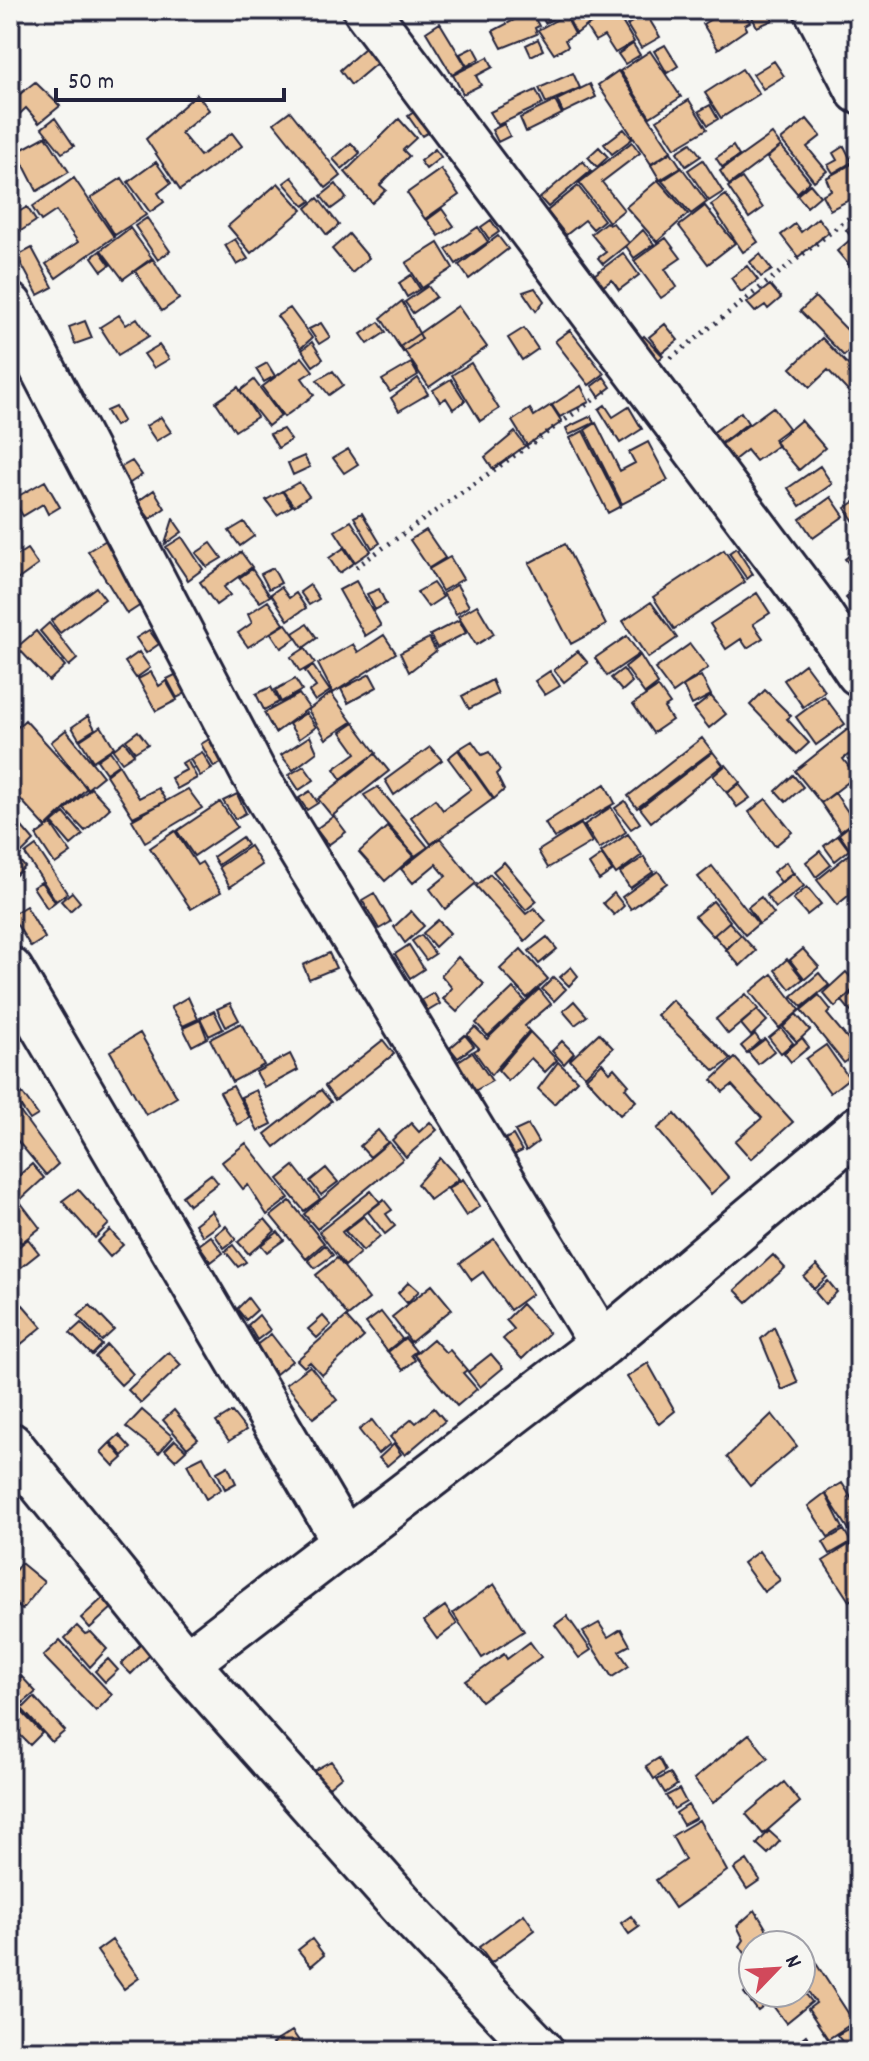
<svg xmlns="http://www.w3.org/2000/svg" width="869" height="2061" font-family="Dekko,sans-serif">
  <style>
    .building { fill: #eac39a; stroke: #22223b; stroke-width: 2 }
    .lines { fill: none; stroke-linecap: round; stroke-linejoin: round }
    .minor-casing { stroke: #22223b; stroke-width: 50 }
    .path { stroke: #22223b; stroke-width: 5; stroke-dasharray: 2 6; stroke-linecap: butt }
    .minor { stroke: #f6f6f2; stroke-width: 44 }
  </style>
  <rect width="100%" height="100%" fill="#f6f6f2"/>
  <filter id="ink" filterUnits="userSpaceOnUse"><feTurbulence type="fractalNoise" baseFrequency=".0125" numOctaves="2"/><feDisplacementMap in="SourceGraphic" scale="16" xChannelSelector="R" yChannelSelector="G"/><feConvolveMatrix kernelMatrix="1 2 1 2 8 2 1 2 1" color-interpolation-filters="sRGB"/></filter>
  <g filter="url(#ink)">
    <path class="building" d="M539,10H568L545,23Z
      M571,10H586L593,21L576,34L566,14Z
      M589,10H634L621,20L634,42L615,53L604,36L595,41L586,27L596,21Z
      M726,10H742L750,22L745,25L747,29L718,49L703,24Z
      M755,10H768L773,20L757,27L750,13Z
      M531,11L539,26L535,28L537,34L502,48L493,31Z
      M646,14L660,37L641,48L627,25Z
      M565,15L575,34L565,40L568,46L554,54L538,30Z
      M440,23L466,66L452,75L426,32Z
      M538,39L543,50L531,56L526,45Z
      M633,44L640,55L625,64L618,54Z
      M665,45L678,66L667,73L654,51Z
      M474,47L480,58L467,66L460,54Z
      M365,48L377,63L351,85L340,70Z
      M650,51L681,97L650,117L620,71Z
      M488,57L493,67L476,76L481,85L463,94L453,75Z
      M774,61L784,76L763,89L753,74Z
      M742,69L759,94L721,118L705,93Z
      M618,71L671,151L651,164L598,85Z
      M573,73L580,88L546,103L539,88Z
      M35,82L60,106L39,123L26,108L10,123V102Z
      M590,84L596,97L563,113L557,100Z
      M536,90L543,104L498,125L490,112Z
      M197,94L209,110L181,133L200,156L232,133L242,146L180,190L146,139Z
      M689,100L707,129L675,148L657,120Z
      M555,101L562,114L526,132L520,118Z
      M710,105L718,119L708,125L699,111Z
      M290,111L341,176L326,188L274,123Z
      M414,112L429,132L422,136L408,116Z
      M55,118L74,146L62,153L42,128Z
      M399,119L416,138L403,150L409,156L380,185L386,190L372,203L345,172Z
      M807,119L821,136L807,147L827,171L814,181L781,140Z
      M504,124L510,136L498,142L492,130Z
      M624,129L632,139L612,154L604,144Z
      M772,134L781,146L729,185L720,171Z
      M46,136L69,172L37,191L17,152Z
      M632,142L640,153L602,182L624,210L609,222L579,183Z
      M351,143L360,153L342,169L333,159Z
      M691,143L701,156L686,166L677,152Z
      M733,146L739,156L722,167L716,158Z
      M781,146L810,181L797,193L767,158Z
      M844,146L852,162L833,173L828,165L837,160L833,153Z
      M599,147L608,157L597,167L588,157Z
      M435,149L441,157L426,169L420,161Z
      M671,152L681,167L660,180L651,165Z
      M703,160L723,192L709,201L688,170Z
      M583,161L591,171L548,207L540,198Z
      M156,162L171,183L158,193L164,202L150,212L128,182Z
      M855,162L859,170V195L830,210L822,195L831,190L826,178Z
      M682,168L707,202L691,214L662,181Z
      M441,169L459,195L425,219L407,193Z
      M292,177L311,201L304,206L284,183Z
      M74,178L114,237L56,278L46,264L78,242L56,211L41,221L32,207Z
      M122,178L146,215L115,235L91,198Z
      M742,178L763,208L749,218L728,187Z
      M658,180L688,214L657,242L626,207Z
      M278,183L302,210L251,253L228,226Z
      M336,184L346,198L331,209L321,196Z
      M810,184L820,196L807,207L797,195Z
      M578,186L604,220L593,229L585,220L566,235L547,211Z
      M726,195L758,242L743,252L711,205Z
      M318,198L339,225L327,235L306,208Z
      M705,206L735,243L708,264L679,226Z
      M27,207L36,221L10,238V217Z
      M442,209L454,226L439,236L427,220Z
      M147,218L170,251L158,260L135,226Z
      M818,218L829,232L798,257L781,235L795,224L801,232Z
      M491,220L499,232L489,239L481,227Z
      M859,220V248L846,230Z
      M606,222L609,225L613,223L629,243L603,264L598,258L606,252L591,234Z
      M478,227L488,242L456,264L446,249Z
      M130,228L152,258L123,279L101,250Z
      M643,230L654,244L634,258L626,246Z
      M349,234L369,258L352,273L332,249Z
      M498,236L508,249L469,279L459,265Z
      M666,238L681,258L665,269L677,287L661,298L634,261Z
      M235,239L248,259L237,265L225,245Z
      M850,240L859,250V277L837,251Z
      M438,243L453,268L422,288L406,263Z
      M32,248L53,287L38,295L17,256Z
      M100,251L110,265L102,271L92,257Z
      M623,253L639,275L619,290L612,280L602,287L594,275Z
      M760,254L772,270L761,277L750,262Z
      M153,259L179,299L162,311L135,271Z
      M747,266L758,280L741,292L731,278Z
      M411,275L420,289L407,297L399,283Z
      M770,285L781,298L768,309L765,305L755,312L747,303Z
      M428,286L436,297L413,313L405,302Z
      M535,288L544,301L536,311L523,292Z
      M815,297L858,341L844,356L800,311Z
      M402,301L422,339L403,352L381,318Z
      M458,306L487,347L429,387L401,346Z
      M290,308L312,338L301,348L277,316Z
      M119,315L126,325L137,318L149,336L118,355L100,327Z
      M85,321L92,338L75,344L69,327Z
      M379,322L386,332L368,344L361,334Z
      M321,323L330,337L319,344L309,329Z
      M665,324L678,340L662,353L649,337Z
      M524,328L538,349L522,360L508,338Z
      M570,330L604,374L589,385L555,341Z
      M644,336L663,356L654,364L636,343Z
      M822,338L859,376L857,401L828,370L810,387L791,368Z
      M312,342L323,359L313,366L302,350Z
      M159,345L169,359L154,368L144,354Z
      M302,357L313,371L302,378L314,395L284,417L262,387Z
      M267,363L275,376L264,382L256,369Z
      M411,363L418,375L390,392L382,380Z
      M471,363L499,409L480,421L452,375Z
      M333,371L343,385L329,395L317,380Z
      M604,377L611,387L599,396L592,386Z
      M418,378L428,394L399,411L391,398Z
      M451,379L465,401L453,409L446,398L440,402L433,390Z
      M254,380L281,416L268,426L240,391Z
      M581,386L589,402L560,417L552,405Z
      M238,387L257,417L235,431L216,402Z
      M551,405L562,422L527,445L512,421L530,409L534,416Z
      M605,405L613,417L629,407L642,429L620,443L599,409Z
      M115,407L123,421L115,426L106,411Z
      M773,407L789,428L774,439L777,446L756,461L747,450L729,464L718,447Z
      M741,412L748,423L719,445L711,434Z
      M591,416L594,423L569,435L566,428Z
      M161,417L171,432L156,441L146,426Z
      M801,420L825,448L799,470L775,442Z
      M596,423L620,471L635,463L629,452L648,442L668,480L622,504L585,430Z
      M283,429L291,440L278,448L270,434Z
      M583,431L621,506L608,513L570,438Z
      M515,432L525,446L493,469L485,457Z
      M348,449L358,464L344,473L333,458Z
      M304,456L310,467L293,475L288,463Z
      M132,461L142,475L127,485L116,470Z
      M820,466L832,484L800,506L788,488Z
      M45,481L60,507L48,514L43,504L23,516L13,499Z
      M299,482L309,496L294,506L283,491Z
      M154,490L165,508L150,519L137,502Z
      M282,491L292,506L277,515L266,500Z
      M831,497L844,516L813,538L800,519Z
      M859,499V529L845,508Z
      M362,513L380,543L372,548L354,517Z
      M173,519L182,532L165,544Z
      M351,521L371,551L355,562L335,531Z
      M244,522L254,536L240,546L229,531Z
      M426,530L445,558L429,568L410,540Z
      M182,537L203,569L188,580L166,547Z
      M108,539L147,601L127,614L88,551Z
      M211,543L222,558L207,567L196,553Z
      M565,544L606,625L571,644L529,563Z
      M344,548L354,563L339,573L329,558Z
      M736,548L753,574L747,579L729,553Z
      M859,548V576L845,559Z
      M27,549L38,565L10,585V560Z
      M724,550L745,582L674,629L653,597Z
      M241,552L252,567L224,587L230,595L216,605L200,582Z
      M450,557L463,579L442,591L429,569Z
      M273,568L281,583L269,589L261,574Z
      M252,569L270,596L260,602L239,578Z
      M356,581L381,626L365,636L339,590Z
      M433,583L443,597L428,607L417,592Z
      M310,585L319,599L309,605L300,592Z
      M457,585L469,606L456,614L443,593Z
      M859,585V612L846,598Z
      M96,587L105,599L60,633L51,621Z
      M281,587L289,598L296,593L306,608L288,620L271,594Z
      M379,589L386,604L375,610L367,594Z
      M757,593L770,613L753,624L763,638L747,648L741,639L726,649L710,624Z
      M268,601L284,624L248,647L238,633L252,623L248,614Z
      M651,602L677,638L648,658L623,621Z
      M477,605L494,634L476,645L458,616Z
      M459,620L466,633L437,648L430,635Z
      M49,623L77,659L69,666L40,631Z
      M286,624L296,638L281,648L271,633Z
      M307,624L317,638L303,648L293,633Z
      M149,630L159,644L146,653L136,638Z
      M36,631L65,666L49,681L17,647Z
      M384,635L396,653L333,693L318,664L353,644L358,652Z
      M627,636L639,654L607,676L595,658Z
      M429,638L436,651L409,672L400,653Z
      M690,644L708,668L673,693L655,669Z
      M305,648L315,663L300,672L291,657Z
      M578,651L588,663L564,682L554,670Z
      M139,652L150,668L136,678L125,662Z
      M640,655L658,684L645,694L625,667Z
      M805,664L825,691L803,707L784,680Z
      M313,666L330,691L315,701L309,692L316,687L305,671Z
      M623,669L632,682L622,691L611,678Z
      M550,671L560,686L545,695L535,681Z
      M151,672L159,686L166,681L177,700L156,711L138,679Z
      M177,674L188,692L177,698L167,679Z
      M370,674L377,687L348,703L341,689Z
      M701,676L711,695L692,705L683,686Z
      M295,679L302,690L281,702L275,690Z
      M492,680L498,694L469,709L462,696Z
      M271,687L279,702L264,710L256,694Z
      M658,687L670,704L664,708L672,720L653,733L633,704Z
      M765,690L791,716L787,719L809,743L797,754L750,705Z
      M331,693L352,722L326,739L308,710Z
      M299,694L309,708L275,733L264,713Z
      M711,696L726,714L709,728L694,709Z
      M824,696L845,724L816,745L796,717Z
      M306,713L316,727L299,739L289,724Z
      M88,716L95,729L79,739L72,727Z
      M25,720L87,788L46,827L10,788V734Z
      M354,723L376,753L341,779L334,769L356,753L341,732Z
      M101,726L114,747L93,761L80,740Z
      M848,729L859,747L843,759L856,776L821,803L795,771Z
      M66,730L103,776L87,789L51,742Z
      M138,731L148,744L135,752L126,740Z
      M310,736L317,752L293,770L281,755Z
      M211,738L225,761L214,767L201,744Z
      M702,738L712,751L637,808L628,796Z
      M124,741L134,754L122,762L113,750Z
      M472,741L482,755L489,752L500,770L496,774L504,790L494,799L459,749Z
      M430,747L442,760L394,795L385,780Z
      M458,750L493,799L431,844L411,817L435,799L443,810L471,789L448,758Z
      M110,751L119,764L106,773L97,760Z
      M202,752L212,769L200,776L190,759Z
      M713,752L723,765L651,822L640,808Z
      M375,754L389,771L332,816L318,799Z
      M187,760L197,778L177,789L171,778L186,770L182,763Z
      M119,765L139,798L158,788L166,801L133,817L106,775Z
      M726,765L740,782L727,793L713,776Z
      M304,766L314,780L299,790L289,775Z
      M793,775L803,787L786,802L776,791Z
      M605,784L615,803L554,838L545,823Z
      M739,784L750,798L737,807L727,793Z
      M378,787L428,847L415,856L380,816L364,795Z
      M91,788L110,808L85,831L65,810Z
      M188,789L202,808L145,842L132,820Z
      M310,791L318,803L307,810L299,798Z
      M835,793L854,821L840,831L821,803Z
      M237,794L246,813L235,819L223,801Z
      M766,799L792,832L775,846L749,812Z
      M625,801L640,823L631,829L615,808Z
      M220,802L237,827L194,856L177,831Z
      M611,807L626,832L599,849L584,825Z
      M64,813L83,835L71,845L52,823Z
      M334,816L346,832L328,845L316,829Z
      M853,823L859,831V845L851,851L839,834Z
      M51,824L71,853L55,864L36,835Z
      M581,824L592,842L548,868L538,851Z
      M22,827L34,841L21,854L10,837Z
      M387,827L414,856L385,881L359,852Z
      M175,831L197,865L202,862L221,892L191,909L150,848Z
      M628,834L642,855L616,874L601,852Z
      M838,835L849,850L835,861L824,846Z
      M242,837L247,845L218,865L213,857Z
      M440,838L476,883L445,909L430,889L446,876L436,864L413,883L401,869Z
      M36,846L67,893L56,901L25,854Z
      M250,846L262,865L230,887L219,867Z
      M820,851L831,865L816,877L806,862Z
      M853,851L859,859V887L837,905L817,880Z
      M602,855L612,871L599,880L589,864Z
      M15,856L25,867L10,880V860Z
      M644,857L653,872L630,888L620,873Z
      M504,862L537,901L526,910L493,871Z
      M786,862L793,873L781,882L773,872Z
      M712,866L758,924L745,935L698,877Z
      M658,871L667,883L631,909L622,897Z
      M794,873L804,886L776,908L766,895Z
      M490,874L526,914L534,908L546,921L525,941L476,886Z
      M41,882L55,902L47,908L33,887Z
      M807,887L821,904L807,915L793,899Z
      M72,892L80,902L70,911L61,901Z
      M374,893L391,922L379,929L362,900Z
      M614,893L624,906L614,915L603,903Z
      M761,897L774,914L759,924L748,907Z
      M713,901L730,921L713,936L695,916Z
      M26,906L45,938L31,947L11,915Z
      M411,911L424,926L405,943L394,927Z
      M438,920L450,933L435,947L423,933Z
      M729,922L741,935L726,949L714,935Z
      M421,935L435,954L426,960L412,941Z
      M741,935L756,951L740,966L726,950Z
      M547,937L557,949L539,964L529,951Z
      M409,945L424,969L410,978L395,954Z
      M521,949L548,979L527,998L500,969Z
      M803,949L819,967L805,979L790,960Z
      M329,953L336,968L309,979L303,965Z
      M458,957L484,984L457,1012L443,999L452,988L441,975Z
      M787,959L803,979L790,989L775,970Z
      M571,967L578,976L569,986L560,977Z
      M846,972L858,985L835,1007L823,993Z
      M819,973L829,985L802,1007L792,996Z
      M772,974L800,1010L779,1028L750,992Z
      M554,977L566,989L554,1001L542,989Z
      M859,987V1019L858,1020L842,1001Z
      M513,988L525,1001L488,1036L476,1023Z
      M539,989L551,1004L525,1026L529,1031L491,1075L474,1051L479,1048L467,1035L475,1027L487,1039Z
      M434,993L440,1004L428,1011L422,1000Z
      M746,994L758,1009L728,1034L716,1019Z
      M819,995L831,1010L827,1014L859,1052L844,1063L801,1010Z
      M188,997L198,1019L183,1026L171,1007Z
      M672,1000L731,1059L715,1071L657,1015Z
      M574,1001L587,1016L575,1025L563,1011Z
      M230,1003L239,1020L226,1027L217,1009Z
      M757,1010L767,1021L751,1036L741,1024Z
      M214,1011L223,1029L209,1036L200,1018Z
      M796,1014L810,1030L797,1042L783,1027Z
      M200,1020L207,1038L192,1046L183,1028Z
      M241,1023L264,1065L232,1082L210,1039Z
      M781,1028L793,1043L781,1053L769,1038Z
      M530,1032L557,1060L545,1072L531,1058L508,1081L498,1070Z
      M140,1033L177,1097L146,1115L110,1051Z
      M599,1033L613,1048L585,1076L570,1060Z
      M755,1034L760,1041L747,1053L741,1046Z
      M465,1035L474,1046L458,1058L450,1048Z
      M802,1038L809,1047L791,1062L784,1053Z
      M765,1039L774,1051L758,1064L748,1052Z
      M383,1040L394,1054L335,1100L325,1086Z
      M562,1041L574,1053L564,1064L552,1051Z
      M826,1045L849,1078L830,1093L806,1059Z
      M472,1052L492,1081L471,1093L454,1064Z
      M290,1054L298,1070L265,1088L256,1072Z
      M735,1058L793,1122L751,1159L735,1141L762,1118L732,1085L723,1092L712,1080Z
      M558,1062L577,1080L554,1104L538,1089Z
      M602,1063L610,1072L614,1068L629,1085L625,1088L636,1101L620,1115L586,1078Z
      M233,1086L250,1118L237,1125L220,1092Z
      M256,1090L272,1124L258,1131L241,1097Z
      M321,1090L331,1102L275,1147L265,1134Z
      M22,1093L38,1115L30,1120L15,1098Z
      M12,1101L58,1164L46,1175L10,1132Z
      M675,1114L729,1178L711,1194L657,1129Z
      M430,1122L437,1130L406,1157L392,1140L411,1123L419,1132Z
      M528,1125L538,1142L526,1151L515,1131Z
      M378,1130L388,1142L370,1157L360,1146Z
      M513,1135L522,1151L510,1157L501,1141Z
      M389,1142L403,1159L317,1229L304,1214Z
      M246,1143L289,1198L267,1215L248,1185L243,1189L222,1162Z
      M440,1158L459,1179L430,1200L417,1184Z
      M32,1164L44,1178L19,1201L10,1191V1183Z
      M294,1166L320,1199L304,1211L278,1179Z
      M326,1168L338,1182L321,1195L310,1181Z
      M211,1174L218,1183L189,1205L182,1196Z
      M463,1179L480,1206L466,1216L448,1189Z
      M78,1189L109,1224L95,1238L62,1201Z
      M371,1191L380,1202L342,1232L360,1253L345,1266L319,1232Z
      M384,1200L392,1210L386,1214L395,1226L385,1234L368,1212Z
      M290,1201L324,1243L306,1259L271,1216Z
      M21,1203L40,1228L21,1243L12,1232L16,1230L10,1222V1212Z
      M212,1211L220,1224L203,1236L195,1224Z
      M364,1216L380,1236L363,1251L345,1231Z
      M265,1219L275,1231L249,1254L238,1242Z
      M226,1226L236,1239L224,1248L215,1235Z
      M110,1230L123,1245L110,1257L97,1242Z
      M278,1232L284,1240L267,1252L261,1245Z
      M211,1236L223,1253L211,1262L199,1245Z
      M10,1237L18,1247L28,1239L39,1253L10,1276Z
      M494,1239L532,1294L510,1310L483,1272L472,1280L460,1263Z
      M233,1245L246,1262L238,1267L225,1251Z
      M325,1245L333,1255L315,1268L308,1260Z
      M773,1255L785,1268L747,1302L735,1290Z
      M337,1258L369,1299L348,1316L316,1275Z
      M817,1265L827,1277L814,1289L804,1277Z
      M828,1281L837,1292L825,1304L815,1292Z
      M409,1282L419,1291L407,1303L398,1293Z
      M432,1285L452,1309L411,1342L392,1317Z
      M248,1298L257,1310L246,1320L237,1309Z
      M522,1304L549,1333L522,1359L503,1339L514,1329L506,1320Z
      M23,1305L42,1327L20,1345L10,1333V1316Z
      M90,1305L114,1330L102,1341L78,1316Z
      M381,1312L402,1339L387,1351L366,1323Z
      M259,1315L270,1330L257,1340L248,1325Z
      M323,1316L331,1325L317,1338L308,1329Z
      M346,1317L364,1337L322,1375L310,1362L304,1367L297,1360Z
      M81,1323L102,1345L92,1355L70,1333Z
      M774,1327L798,1383L782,1390L761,1339Z
      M271,1334L292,1361L276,1374L255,1346Z
      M405,1338L416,1351L411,1355L415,1360L403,1370L388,1352Z
      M433,1339L446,1353L450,1350L467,1370L463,1373L477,1389L457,1406L414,1355Z
      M107,1345L133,1374L121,1385L95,1357Z
      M169,1352L181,1365L141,1403L128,1390Z
      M491,1354L503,1368L480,1387L468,1372Z
      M648,1363L675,1411L659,1424L627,1377Z
      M310,1366L337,1400L313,1418L286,1384Z
      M434,1408L445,1421L405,1455L390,1437L412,1419L416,1423Z
      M142,1410L173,1437L159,1453L126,1427Z
      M174,1410L198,1439L187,1448L163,1420Z
      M232,1412L246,1430L229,1441L216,1422Z
      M772,1414L797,1446L750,1486L727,1457Z
      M372,1420L390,1444L378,1454L359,1430Z
      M119,1435L131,1448L123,1456L111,1442Z
      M175,1440L186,1450L175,1460L165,1450Z
      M110,1443L123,1458L114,1466L101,1452Z
      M394,1444L401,1454L387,1466L379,1458Z
      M203,1456L221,1489L206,1499L187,1464Z
      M228,1466L236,1483L225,1489L217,1472Z
      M842,1483L859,1510V1537L855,1539L825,1493Z
      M825,1493L843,1528L828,1537L808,1506Z
      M844,1530L851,1542L830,1554L823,1542Z
      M850,1544L859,1558V1595L849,1601L823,1561Z
      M759,1551L780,1580L764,1592L743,1563Z
      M21,1563L44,1582L22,1610L10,1599V1577Z
      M494,1584L524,1631L482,1658L453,1613Z
      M104,1597L113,1607L90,1628L81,1618Z
      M445,1606L457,1624L437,1639L424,1621Z
      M567,1616L591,1650L579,1658L555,1625Z
      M599,1623L608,1637L621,1629L630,1645L619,1651L629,1666L612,1677L583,1632Z
      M77,1626L85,1634L91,1632L107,1649L90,1667L65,1638Z
      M60,1640L112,1695L96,1711L43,1656Z
      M530,1642L541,1657L481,1701L466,1681L504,1654L507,1659Z
      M142,1643L152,1653L131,1674L121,1664Z
      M108,1659L118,1670L105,1682L95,1671Z
      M21,1676L36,1692L23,1703L10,1689Z
      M10,1693L24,1707L34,1697L65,1731L52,1742L22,1709L10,1720Z
      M21,1711L42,1733L30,1745L10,1725Z
      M749,1734L768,1758L713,1803L694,1779Z
      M659,1758L666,1771L654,1779L646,1766Z
      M331,1761L342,1776L329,1787L313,1771Z
      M670,1773L677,1785L665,1793L657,1780Z
      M784,1782L800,1802L763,1834L746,1814Z
      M679,1789L686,1802L674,1809L666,1796Z
      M688,1805L696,1818L683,1825L676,1813Z
      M699,1820L727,1871L675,1908L656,1880L685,1860L672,1836Z
      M769,1831L780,1841L768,1854L757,1844Z
      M747,1860L760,1880L747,1889L734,1869Z
      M755,1910L776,1945H753V1965L740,1946L744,1940L737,1926Z
      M524,1914L535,1930L491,1963L479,1947Z
      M631,1916L639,1927L629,1934L621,1923Z
      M312,1939L324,1955L311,1966L298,1950Z
      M112,1940L139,1978L124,1989L97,1951Z
      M804,1945L854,2022L828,2039L808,2009L816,2003L801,1981V1947Z
      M753,1986V1993H801V1988L812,2002L786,2023L770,2002L758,2011L744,1993Z
      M855,2025L859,2042L848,2049L837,2035Z
      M292,2031L306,2051H278L272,2044Z
      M806,2035L814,2045L800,2051L795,2044Z"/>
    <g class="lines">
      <defs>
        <path id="minor" d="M366,10L816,609L859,673
          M817,10L859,91
          M10,306L253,772L602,1344
          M10,970L344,1540
          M10,1445L186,1663L409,1913L541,2051
          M186,1663L602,1344L859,1128"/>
      </defs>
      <use href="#minor" class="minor-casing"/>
      <path class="path" d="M671,358L859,210
        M356,567L606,391"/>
      <use href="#minor" class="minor"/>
    </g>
  </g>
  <rect width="869" height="2061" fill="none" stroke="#f6f6f2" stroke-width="40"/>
  <rect x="20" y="20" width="829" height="2021" fill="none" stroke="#22223b" stroke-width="3" filter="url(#ink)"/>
  <g transform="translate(777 1969) rotate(65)"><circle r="38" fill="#f6f6f2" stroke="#a1a1a9" stroke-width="2"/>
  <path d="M0-6L14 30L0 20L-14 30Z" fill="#d1495b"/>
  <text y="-12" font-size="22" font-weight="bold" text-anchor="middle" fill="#22223b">N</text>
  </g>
  <path d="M56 88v12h228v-12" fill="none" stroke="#22223b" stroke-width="4"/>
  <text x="68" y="88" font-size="24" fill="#22223b" stroke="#f6f6f2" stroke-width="6" paint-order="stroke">50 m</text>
</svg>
